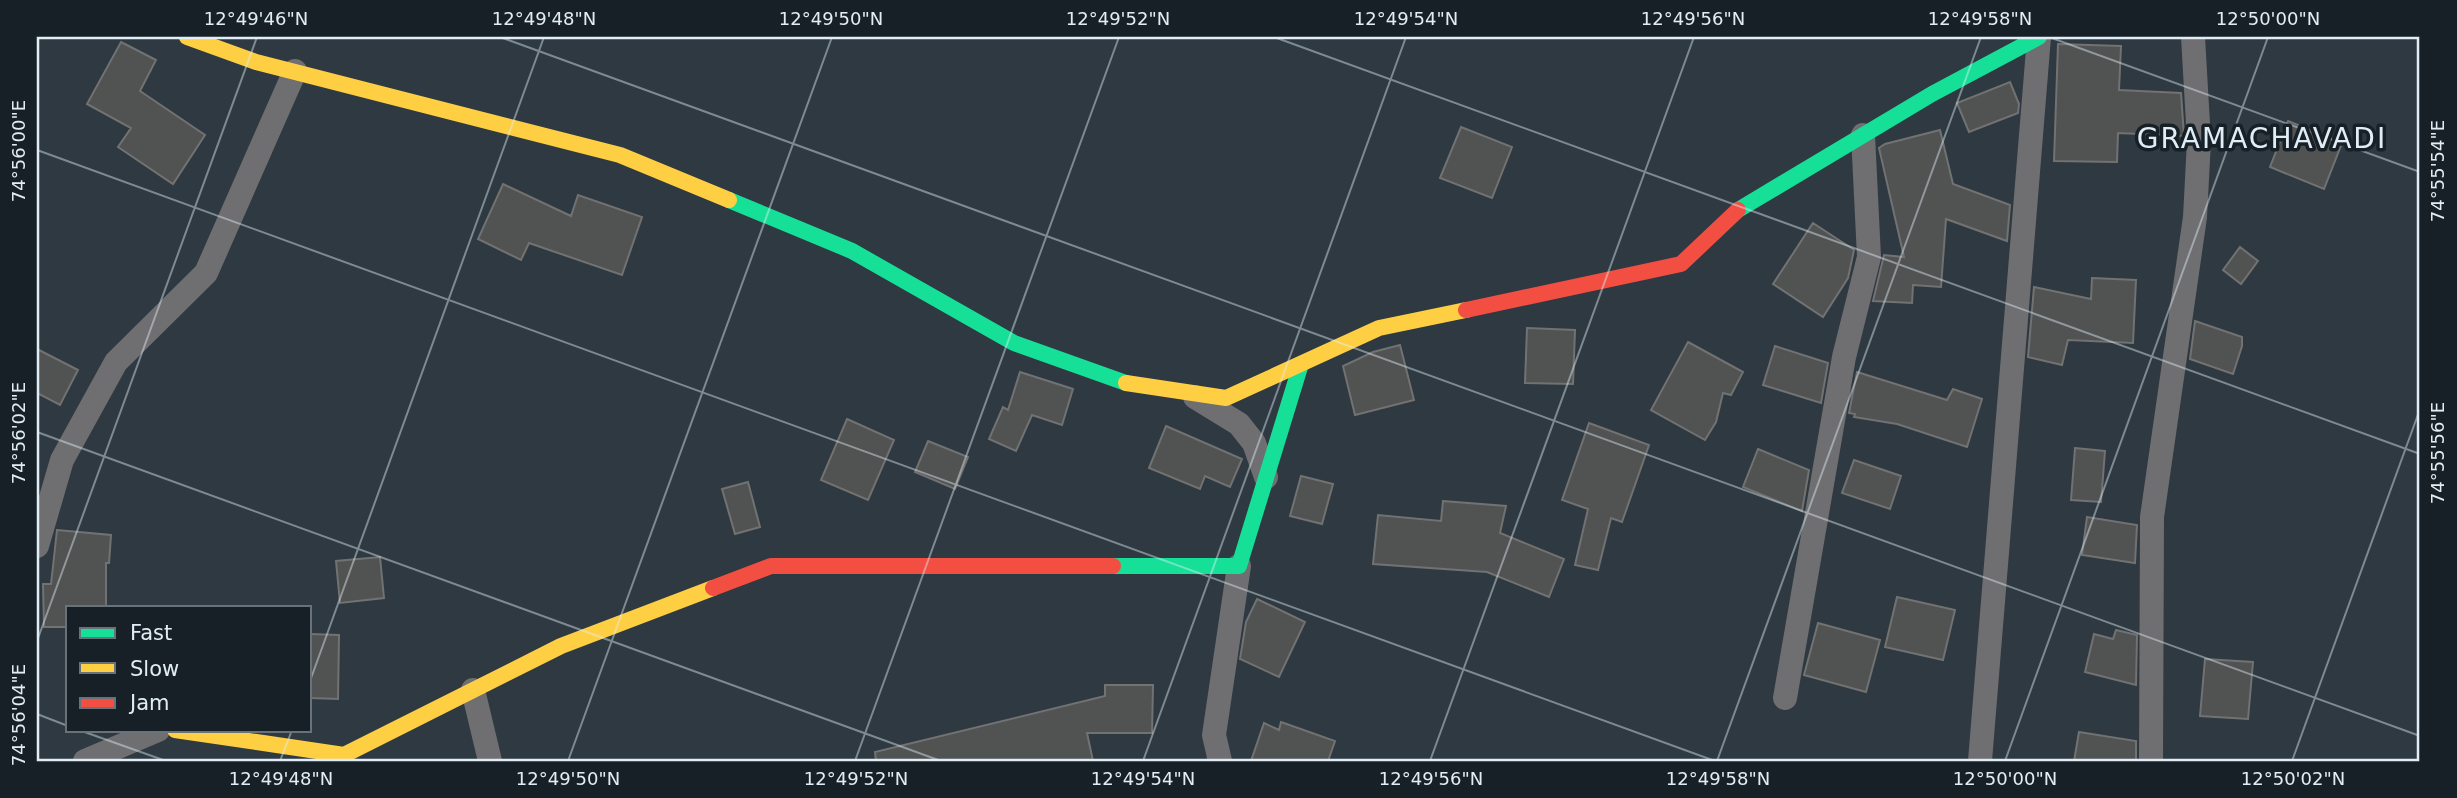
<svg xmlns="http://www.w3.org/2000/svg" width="2457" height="798" font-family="'DejaVu Sans',sans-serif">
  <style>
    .building { fill: #515252; stroke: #717271; stroke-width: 2 }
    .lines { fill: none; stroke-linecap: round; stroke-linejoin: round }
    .street { stroke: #6f6e70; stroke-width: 24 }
    .fast { stroke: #16e098; stroke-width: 16 }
    .slow { stroke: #ffcf43; stroke-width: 16 }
    .jam { stroke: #f24e42; stroke-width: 16 }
    .ticks { fill: none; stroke: #e1edf6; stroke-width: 2; stroke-opacity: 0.45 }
    .labels { text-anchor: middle; stroke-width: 7; stroke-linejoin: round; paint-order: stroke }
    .quarter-label { font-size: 28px; letter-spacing: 2px; fill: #e1edf6; stroke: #172027 }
    .neatline { fill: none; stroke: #e1edf6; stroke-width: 2.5 }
    .ticks-label { font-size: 18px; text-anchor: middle; fill: #e1edf6 }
  </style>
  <rect width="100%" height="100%" fill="#2e3941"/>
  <path class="building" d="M121,42L156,60L140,91L205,135L173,184L118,147L131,128L87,104Z
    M2058,44L2121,46L2119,90L2181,93L2184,136L2118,133L2117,162L2054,161Z
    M2010,82L2019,104L2018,113L1969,132L1957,103Z
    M2288,121L2342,143L2324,189L2270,167Z
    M1461,127L1512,147L1492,198L1440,178Z
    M1940,130L1953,184L2010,205L2007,241L1946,219L1941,287L1913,285L1912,303L1873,301L1884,255L1904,257L1879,148L1885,144Z
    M503,184L571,216L578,195L642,217L622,275L529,243L521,260L478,239Z
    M1813,223L1854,250L1848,278L1823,317L1773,284Z
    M2240,247L2258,261L2241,284L2223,270Z
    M2092,278L2136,280L2133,343L2068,340L2062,365L2028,357L2034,287L2091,299Z
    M2195,321L2242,337V346L2233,374L2190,359Z
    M1527,328L1575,330L1573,384L1525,383Z
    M1688,342L1743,372L1731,395L1723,393L1716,422L1705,440L1651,410Z
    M1400,345L1414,400L1355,415L1343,366L1373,352Z
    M1775,346L1828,363L1821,403L1763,385Z
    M37,349L78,370L60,405L37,393Z
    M1020,372L1073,389L1062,425L1032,415L1016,451L989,439L1003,407L1008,410Z
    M1857,372L1947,400L1953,389L1982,399L1967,447L1897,424L1854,417L1855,414L1849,413Z
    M847,419L894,440L868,500L821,480Z
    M1589,423L1649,445L1622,522L1611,518L1598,570L1575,565L1588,509L1562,500Z
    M1166,426L1242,459L1230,487L1205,476L1200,489L1149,468Z
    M928,441L968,457L955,489L915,472Z
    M2075,448L2105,451L2101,502L2071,500Z
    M1758,449L1809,470L1802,511L1743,487Z
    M1854,460L1901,476L1890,509L1842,493Z
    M1301,476L1333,484L1322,524L1290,516Z
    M748,482L760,527L735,534L722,489Z
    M1443,501L1506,506L1500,533L1564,559L1549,597L1487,572L1373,564L1378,515L1441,521Z
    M2087,517L2137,525L2135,563L2082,555Z
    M57,530L111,535L109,563H106V607H68V627H44L43,584H51Z
    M380,557L384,598L340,603L336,561Z
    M1897,597L1955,610L1943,660L1885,647Z
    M1257,599L1305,622L1279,677L1240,659L1246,622Z
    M1818,623L1880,640L1866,692L1804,675Z
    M2116,630L2137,635L2136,685L2085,672L2094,634L2113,639Z
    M310,634L339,635L338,699L310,698Z
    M2205,659L2253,662L2248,719L2200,716Z
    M1105,685H1153L1152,733H1087L1093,761H876L875,752L1105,696Z
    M1281,722L1335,741L1328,761H1251L1264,723L1279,730Z
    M2079,732L2136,741V761H2074Z"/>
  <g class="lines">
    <path class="street" d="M1195,397L1239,424L1254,443L1266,477
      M37,546L62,460L116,362L206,273L295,71
      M473,690L490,761
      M1785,698L1844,357L1869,257L1863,135
      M85,761L158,730
      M1220,761L1214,735L1239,566
      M1980,761L2039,37
      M2151,761L2152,517L2195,217L2199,141L2193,37"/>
    <path class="fast" d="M729,200L852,251L1014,343L1126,383
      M1738,210L1932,94L2039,37
      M1113,566H1239L1301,364"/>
    <path class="slow" d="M187,37L256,62L620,155L729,200
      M1126,383L1226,398L1379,328L1466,310
      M175,730L344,755L561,646L713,588"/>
    <path class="jam" d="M1466,310L1681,264L1738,210
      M713,588L771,566H1113"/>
  </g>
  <path class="ticks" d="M500,37L2420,736M1274,37L2420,454M2049,37L2420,172M37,150L1715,761M37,432L941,761M37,641L257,37M310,681L544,37M37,714L68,726M79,730L166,761M280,761L292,730M568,761L832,37M855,761L1119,37M1143,761L1406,37M1430,761L1694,37M1717,761L1981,37M2005,761L2268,37M2292,761L2420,409"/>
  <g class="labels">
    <g class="quarter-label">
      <text x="2262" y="148">GRAMACHAVADI</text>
    </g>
  </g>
  <rect width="2457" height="798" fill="none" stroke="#172027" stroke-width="77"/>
  <rect x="66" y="606" width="245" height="126" fill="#172027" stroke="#68727a" stroke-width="2"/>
  <rect x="80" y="628" width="35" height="10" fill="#16e098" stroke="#68727a" stroke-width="2"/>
  <text x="130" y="640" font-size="21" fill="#e1edf6">Fast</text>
  <rect x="80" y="663" width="35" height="10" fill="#ffcf43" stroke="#68727a" stroke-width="2"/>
  <text x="130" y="676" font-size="21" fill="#e1edf6">Slow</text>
  <rect x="80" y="698" width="35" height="10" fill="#f24e42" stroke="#68727a" stroke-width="2"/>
  <text x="130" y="710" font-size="21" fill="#e1edf6">Jam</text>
  <rect x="38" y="38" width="2380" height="722" class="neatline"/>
  <g class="ticks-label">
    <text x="256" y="25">12°49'46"N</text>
    <text x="544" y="25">12°49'48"N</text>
    <text x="831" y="25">12°49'50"N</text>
    <text x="1118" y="25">12°49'52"N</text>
    <text x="1406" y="25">12°49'54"N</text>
    <text x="1693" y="25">12°49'56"N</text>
    <text x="1980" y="25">12°49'58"N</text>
    <text x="2268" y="25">12°50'00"N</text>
    <text transform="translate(19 151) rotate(-90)" y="6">74°56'00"E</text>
    <text transform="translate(2438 171) rotate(-90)" y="6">74°55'54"E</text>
    <text transform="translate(19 433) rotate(-90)" y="6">74°56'02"E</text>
    <text transform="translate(2438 453) rotate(-90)" y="6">74°55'56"E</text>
    <text transform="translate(19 715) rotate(-90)" y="6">74°56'04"E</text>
    <text x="281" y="785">12°49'48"N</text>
    <text x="568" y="785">12°49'50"N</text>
    <text x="856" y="785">12°49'52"N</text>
    <text x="1143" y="785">12°49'54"N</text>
    <text x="1431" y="785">12°49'56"N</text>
    <text x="1718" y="785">12°49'58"N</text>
    <text x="2005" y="785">12°50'00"N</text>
    <text x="2293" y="785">12°50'02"N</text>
  </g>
</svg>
